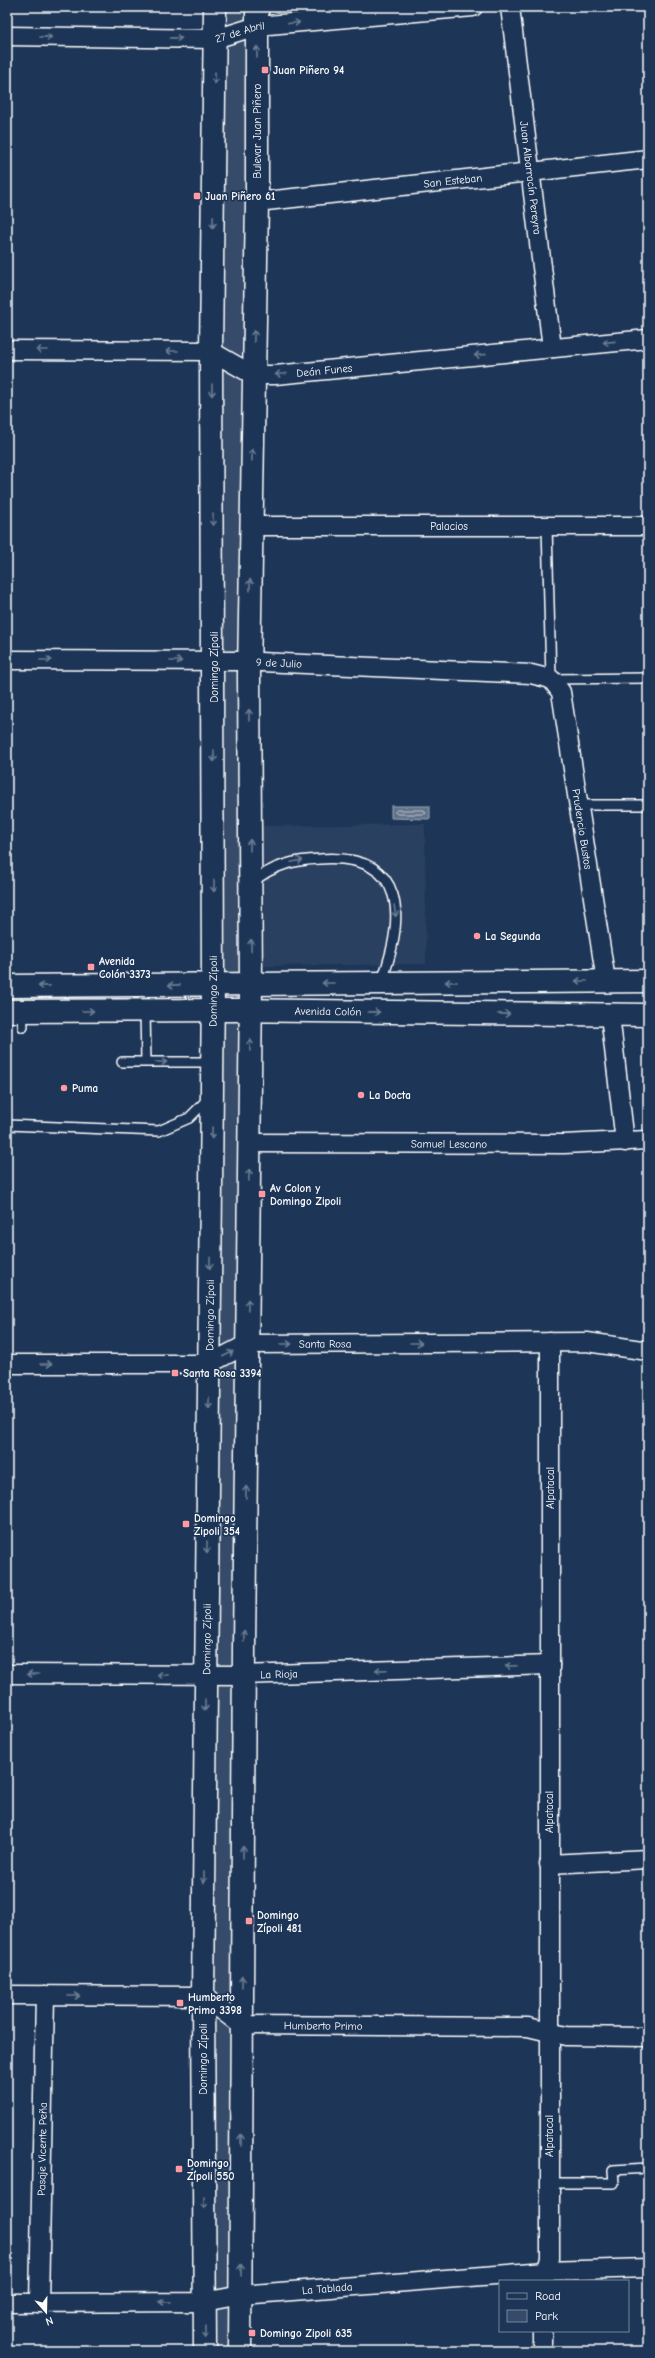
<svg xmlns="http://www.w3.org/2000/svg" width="655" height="2358" font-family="'Comic Neue',sans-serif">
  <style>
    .built { fill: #2a4161 }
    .green { fill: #364b69; stroke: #9aa5b4 }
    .water { fill: #617289; stroke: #a0aab8 }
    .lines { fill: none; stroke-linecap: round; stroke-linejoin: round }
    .shore { stroke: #c0c7d0; stroke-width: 1 }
    .service-casing { stroke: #fff; stroke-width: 12 }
    .minor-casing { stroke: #fff; stroke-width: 21 }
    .secondary-casing { stroke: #fff; stroke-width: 25 }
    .primary-casing { stroke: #fff; stroke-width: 25 }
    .service { stroke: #1d3557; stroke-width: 9 }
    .minor { stroke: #1d3557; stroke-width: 18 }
    .secondary { stroke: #1d3557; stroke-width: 22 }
    .primary { stroke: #1d3557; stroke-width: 22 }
    .oneway { stroke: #6c7c92 }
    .poi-dot { fill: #ff9aa2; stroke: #1d3557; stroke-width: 1.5 }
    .labels { text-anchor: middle; stroke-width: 3.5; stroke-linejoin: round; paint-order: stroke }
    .street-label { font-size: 11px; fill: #fff; stroke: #1d3557 }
    .poi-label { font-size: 11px; font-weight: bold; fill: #fff; stroke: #1d3557; text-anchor: start }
  </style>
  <rect width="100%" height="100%" fill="#1d3557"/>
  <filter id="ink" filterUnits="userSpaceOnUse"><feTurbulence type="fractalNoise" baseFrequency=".025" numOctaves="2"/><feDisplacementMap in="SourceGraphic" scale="8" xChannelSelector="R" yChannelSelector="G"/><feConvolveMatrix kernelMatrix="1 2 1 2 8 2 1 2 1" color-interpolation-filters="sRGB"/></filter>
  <g filter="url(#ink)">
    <path class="built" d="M641,324H648V401Z
      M425,824L426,964L264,966L262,826Z"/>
    <path class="green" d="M215,7H257L251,984H213Z
      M213,1010H251L240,2351H205Z"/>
    <path class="water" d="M391,806H430V819L391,818Z"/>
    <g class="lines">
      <path class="shore" d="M397,810H424L426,813L424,814H397L395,812Z"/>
      <defs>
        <path id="service" d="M547,526L551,679L648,678
          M579,805H648
          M253,882C273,865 295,860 320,859C409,853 405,919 381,983
          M22,1011L23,1027
          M145,1011L146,1062
          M122,1062H212
          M7,1125L159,1131L189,1118L208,1099
          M549,2183H614L613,2170L648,2168"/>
        <g id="minor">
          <path id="s1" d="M510,7L552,348"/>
          <path id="s2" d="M7,36L215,39L257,26L473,7"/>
          <path id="s3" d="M257,202L648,159"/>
          <path id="s4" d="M7,350L211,351L253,375H275L648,339"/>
          <path id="s5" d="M250,526H648"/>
          <path id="s6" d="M7,660L238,661L531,674L551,679L561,692L606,981"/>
          <path d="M610,1015L625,1142"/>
          <path id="s7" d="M249,1143L564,1144L648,1140"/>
          <path id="s8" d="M7,1364H209L247,1344L587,1342L648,1351"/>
          <path id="s9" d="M7,1674L244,1675L550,1665"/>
          <path d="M549,1864L648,1859"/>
          <path id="s10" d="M7,1995L203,1996L241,2025L528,2027L566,2036L648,2037"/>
          <path d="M544,2281L550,2258V1342"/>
          <path id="s11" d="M7,2303L204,2302L241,2295L546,2271L648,2268"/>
          <path id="s12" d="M39,2303L45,1995"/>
          <path d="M542,2351V2331"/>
        </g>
        <g id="secondary">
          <path id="s13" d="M205,2351L203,1996L213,984L211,351L215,7"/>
          <path d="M240,2351L244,1649L251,984L249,675L257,202V7"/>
        </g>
        <g id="primary">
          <path d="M7,986L648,981"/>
          <path id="s14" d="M7,1011L237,1010L648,1015"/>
        </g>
      </defs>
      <use href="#service" class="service-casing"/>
      <use href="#minor" class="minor-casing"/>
      <use href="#secondary" class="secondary-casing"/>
      <use href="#primary" class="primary-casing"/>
      <use href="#service" class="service"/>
      <use href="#minor" class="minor"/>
      <use href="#secondary" class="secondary"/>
      <use href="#primary" class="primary"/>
    </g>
    <defs><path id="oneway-shaft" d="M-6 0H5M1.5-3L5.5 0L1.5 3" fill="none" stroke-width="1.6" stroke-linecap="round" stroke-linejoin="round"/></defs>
    <g class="oneway">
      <use href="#oneway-shaft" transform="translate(294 23) rotate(-5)"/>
      <use href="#oneway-shaft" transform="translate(46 37) rotate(1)"/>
      <use href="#oneway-shaft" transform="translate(176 38) rotate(1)"/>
      <use href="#oneway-shaft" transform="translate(257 52) rotate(-90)"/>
      <use href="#oneway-shaft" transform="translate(215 78) rotate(91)"/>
      <use href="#oneway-shaft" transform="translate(213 222) rotate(91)"/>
      <use href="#oneway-shaft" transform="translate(254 336) rotate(-89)"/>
      <use href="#oneway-shaft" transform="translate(609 342) rotate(174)"/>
      <use href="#oneway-shaft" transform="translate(42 350) rotate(-180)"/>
      <use href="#oneway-shaft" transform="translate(172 351) rotate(-180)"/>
      <use href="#oneway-shaft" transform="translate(480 355) rotate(174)"/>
      <use href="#oneway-shaft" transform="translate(281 374) rotate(175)"/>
      <use href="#oneway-shaft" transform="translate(212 390) rotate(90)"/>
      <use href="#oneway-shaft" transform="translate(252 455) rotate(-89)"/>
      <use href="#oneway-shaft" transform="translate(213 520) rotate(90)"/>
      <use href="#oneway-shaft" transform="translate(250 585) rotate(-90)"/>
      <use href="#oneway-shaft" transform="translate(46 660)"/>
      <use href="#oneway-shaft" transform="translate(176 661)"/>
      <use href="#oneway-shaft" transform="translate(249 715) rotate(-90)"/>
      <use href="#oneway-shaft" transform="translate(214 756) rotate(90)"/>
      <use href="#oneway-shaft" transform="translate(250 845) rotate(-90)"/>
      <use href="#oneway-shaft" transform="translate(297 861) rotate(-12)"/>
      <use href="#oneway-shaft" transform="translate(214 886) rotate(90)"/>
      <use href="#oneway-shaft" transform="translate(395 911) rotate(81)"/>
      <use href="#oneway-shaft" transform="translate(251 945) rotate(-90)"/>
      <use href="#oneway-shaft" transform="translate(581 981) rotate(180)"/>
      <use href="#oneway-shaft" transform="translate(451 982) rotate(180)"/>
      <use href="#oneway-shaft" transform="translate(328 983) rotate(180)"/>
      <use href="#oneway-shaft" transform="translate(174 985) rotate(179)"/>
      <use href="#oneway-shaft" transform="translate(44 986) rotate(179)"/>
      <use href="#oneway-shaft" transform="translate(88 1011)"/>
      <use href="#oneway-shaft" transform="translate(374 1012) rotate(1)"/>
      <use href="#oneway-shaft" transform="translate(504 1014) rotate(1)"/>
      <use href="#oneway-shaft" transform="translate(250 1045) rotate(-89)"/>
      <use href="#oneway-shaft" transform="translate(161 1062)"/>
      <use href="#oneway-shaft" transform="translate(212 1133) rotate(91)"/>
      <use href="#oneway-shaft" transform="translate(249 1175) rotate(-89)"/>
      <use href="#oneway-shaft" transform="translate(210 1263) rotate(91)"/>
      <use href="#oneway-shaft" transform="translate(248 1305) rotate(-89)"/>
      <use href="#oneway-shaft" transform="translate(416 1343)"/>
      <use href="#oneway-shaft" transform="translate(286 1344)"/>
      <use href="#oneway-shaft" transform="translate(228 1354) rotate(-27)"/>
      <use href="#oneway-shaft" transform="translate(46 1364)"/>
      <use href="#oneway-shaft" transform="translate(209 1403) rotate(91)"/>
      <use href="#oneway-shaft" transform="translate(246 1492) rotate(-89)"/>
      <use href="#oneway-shaft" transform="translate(207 1547) rotate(91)"/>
      <use href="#oneway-shaft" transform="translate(244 1636) rotate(-89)"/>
      <use href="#oneway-shaft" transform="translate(511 1666) rotate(178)"/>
      <use href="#oneway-shaft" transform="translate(381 1670) rotate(178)"/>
      <use href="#oneway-shaft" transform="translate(33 1674) rotate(-180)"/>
      <use href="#oneway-shaft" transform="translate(163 1675) rotate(-180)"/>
      <use href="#oneway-shaft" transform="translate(205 1705) rotate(90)"/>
      <use href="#oneway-shaft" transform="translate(243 1852) rotate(-90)"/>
      <use href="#oneway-shaft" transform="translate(204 1877) rotate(90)"/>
      <use href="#oneway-shaft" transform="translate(242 1982) rotate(-90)"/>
      <use href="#oneway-shaft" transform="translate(74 1996)"/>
      <use href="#oneway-shaft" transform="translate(241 2140) rotate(-90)"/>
      <use href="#oneway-shaft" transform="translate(204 2203) rotate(90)"/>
      <use href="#oneway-shaft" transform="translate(241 2270) rotate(-90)"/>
      <use href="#oneway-shaft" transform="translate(165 2302) rotate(180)"/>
      <use href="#oneway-shaft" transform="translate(205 2333) rotate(89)"/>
    </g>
  </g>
  <g class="poi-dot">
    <rect x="261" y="66" width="8" height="8" rx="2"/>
    <rect x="193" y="192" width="8" height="8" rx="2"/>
    <circle cx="477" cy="936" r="4"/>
    <rect x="87" y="963" width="8" height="8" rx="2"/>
    <circle cx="64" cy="1088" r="4"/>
    <circle cx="361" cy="1095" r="4"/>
    <rect x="258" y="1190" width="8" height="8" rx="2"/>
    <rect x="171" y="1369" width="8" height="8" rx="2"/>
    <rect x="182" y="1520" width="8" height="8" rx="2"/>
    <rect x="245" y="1917" width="8" height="8" rx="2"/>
    <rect x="176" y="1999" width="8" height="8" rx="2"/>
    <rect x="175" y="2165" width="8" height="8" rx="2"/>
    <rect x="248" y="2329" width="8" height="8" rx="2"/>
  </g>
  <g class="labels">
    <g class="street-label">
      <text dy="4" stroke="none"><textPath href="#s2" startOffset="234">27 de Abril</textPath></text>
      <text transform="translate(257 131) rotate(-90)" y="4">Bulevar Juan Piñero</text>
      <text dy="4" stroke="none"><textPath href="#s1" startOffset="172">Juan Albarracín Pereyra</textPath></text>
      <text dy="4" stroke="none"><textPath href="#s3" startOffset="197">San Esteban</textPath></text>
      <text dy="4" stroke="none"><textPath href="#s4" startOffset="324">Deán Funes</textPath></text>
      <text dy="4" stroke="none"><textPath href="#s5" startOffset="199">Palacios</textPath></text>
      <text dy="4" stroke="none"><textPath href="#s6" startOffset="272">9 de Julio</textPath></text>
      <text transform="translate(214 667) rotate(-90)" y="4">Domingo Zípoli</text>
      <text dy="4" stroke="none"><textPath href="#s6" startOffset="700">Prudencio Bustos</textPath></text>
      <text dy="4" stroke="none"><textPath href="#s13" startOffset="1360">Domingo Zípoli</textPath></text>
      <text dy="4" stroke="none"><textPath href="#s14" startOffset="321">Avenida Colón</textPath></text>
      <text dy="4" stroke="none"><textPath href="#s7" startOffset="200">Samuel Lescano</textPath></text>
      <text dy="4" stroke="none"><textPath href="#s13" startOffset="1036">Domingo Zípoli</textPath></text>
      <text dy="4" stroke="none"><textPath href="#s8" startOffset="323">Santa Rosa</textPath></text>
      <text transform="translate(550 1488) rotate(-90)" y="4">Alpatacal</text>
      <text dy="4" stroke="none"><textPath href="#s13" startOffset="712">Domingo Zípoli</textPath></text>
      <text dy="4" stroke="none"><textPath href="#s9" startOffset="272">La Rioja</textPath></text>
      <text transform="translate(549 1812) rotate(-90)" y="4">Alpatacal</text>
      <text dy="4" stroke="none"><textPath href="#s10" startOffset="326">Humberto Primo</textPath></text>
      <text transform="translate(203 2059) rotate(-90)" y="4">Domingo Zípoli</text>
      <text transform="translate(549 2136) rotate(-90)" y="4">Alpatacal</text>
      <text dy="4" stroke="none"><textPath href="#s12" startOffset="154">Pasaje Vicente Peña</textPath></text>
      <text dy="4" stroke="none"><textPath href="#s11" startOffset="321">La Tablada</textPath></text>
    </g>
    <g class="poi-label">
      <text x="273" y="74">Juan Piñero 94</text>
      <text x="205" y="200">Juan Piñero 61</text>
      <text x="485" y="940">La Segunda</text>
      <text x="99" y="965">Avenida<tspan x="99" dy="13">Colón 3373</tspan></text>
      <text x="72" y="1092">Puma</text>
      <text x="369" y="1099">La Docta</text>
      <text x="270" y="1192">Av Colon y<tspan x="270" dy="13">Domingo Zipoli</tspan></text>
      <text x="183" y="1377">Santa Rosa 3394</text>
      <text x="194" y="1522">Domingo<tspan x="194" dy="13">Zipoli 354</tspan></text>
      <text x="257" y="1919">Domingo<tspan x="257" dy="13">Zípoli 481</tspan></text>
      <text x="188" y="2001">Humberto<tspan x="188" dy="13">Primo 3398</tspan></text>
      <text x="187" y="2167">Domingo<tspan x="187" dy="13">Zípoli 550</tspan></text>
      <text x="260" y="2337">Domingo Zipoli 635</text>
    </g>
  </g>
  <rect width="655" height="2358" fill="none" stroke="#1d3557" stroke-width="24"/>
  <rect x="12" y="12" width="631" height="2334" fill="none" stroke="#fff" stroke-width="1.5" filter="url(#ink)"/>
  <rect x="499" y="2280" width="130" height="52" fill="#1d3557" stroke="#77869a"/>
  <rect x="507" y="2293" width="20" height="6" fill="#1d3557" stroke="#77869a"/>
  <text x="535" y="2300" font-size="12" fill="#ffffff">Road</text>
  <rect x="507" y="2310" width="20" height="12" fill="#364b69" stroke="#77869a"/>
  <text x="535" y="2320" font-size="12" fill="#ffffff">Park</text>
  <g transform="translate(46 2312) rotate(160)" stroke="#1d3557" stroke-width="3" paint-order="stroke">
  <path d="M0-3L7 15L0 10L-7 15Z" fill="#ffffff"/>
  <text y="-6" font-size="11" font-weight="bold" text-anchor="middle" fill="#ffffff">N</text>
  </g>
</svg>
